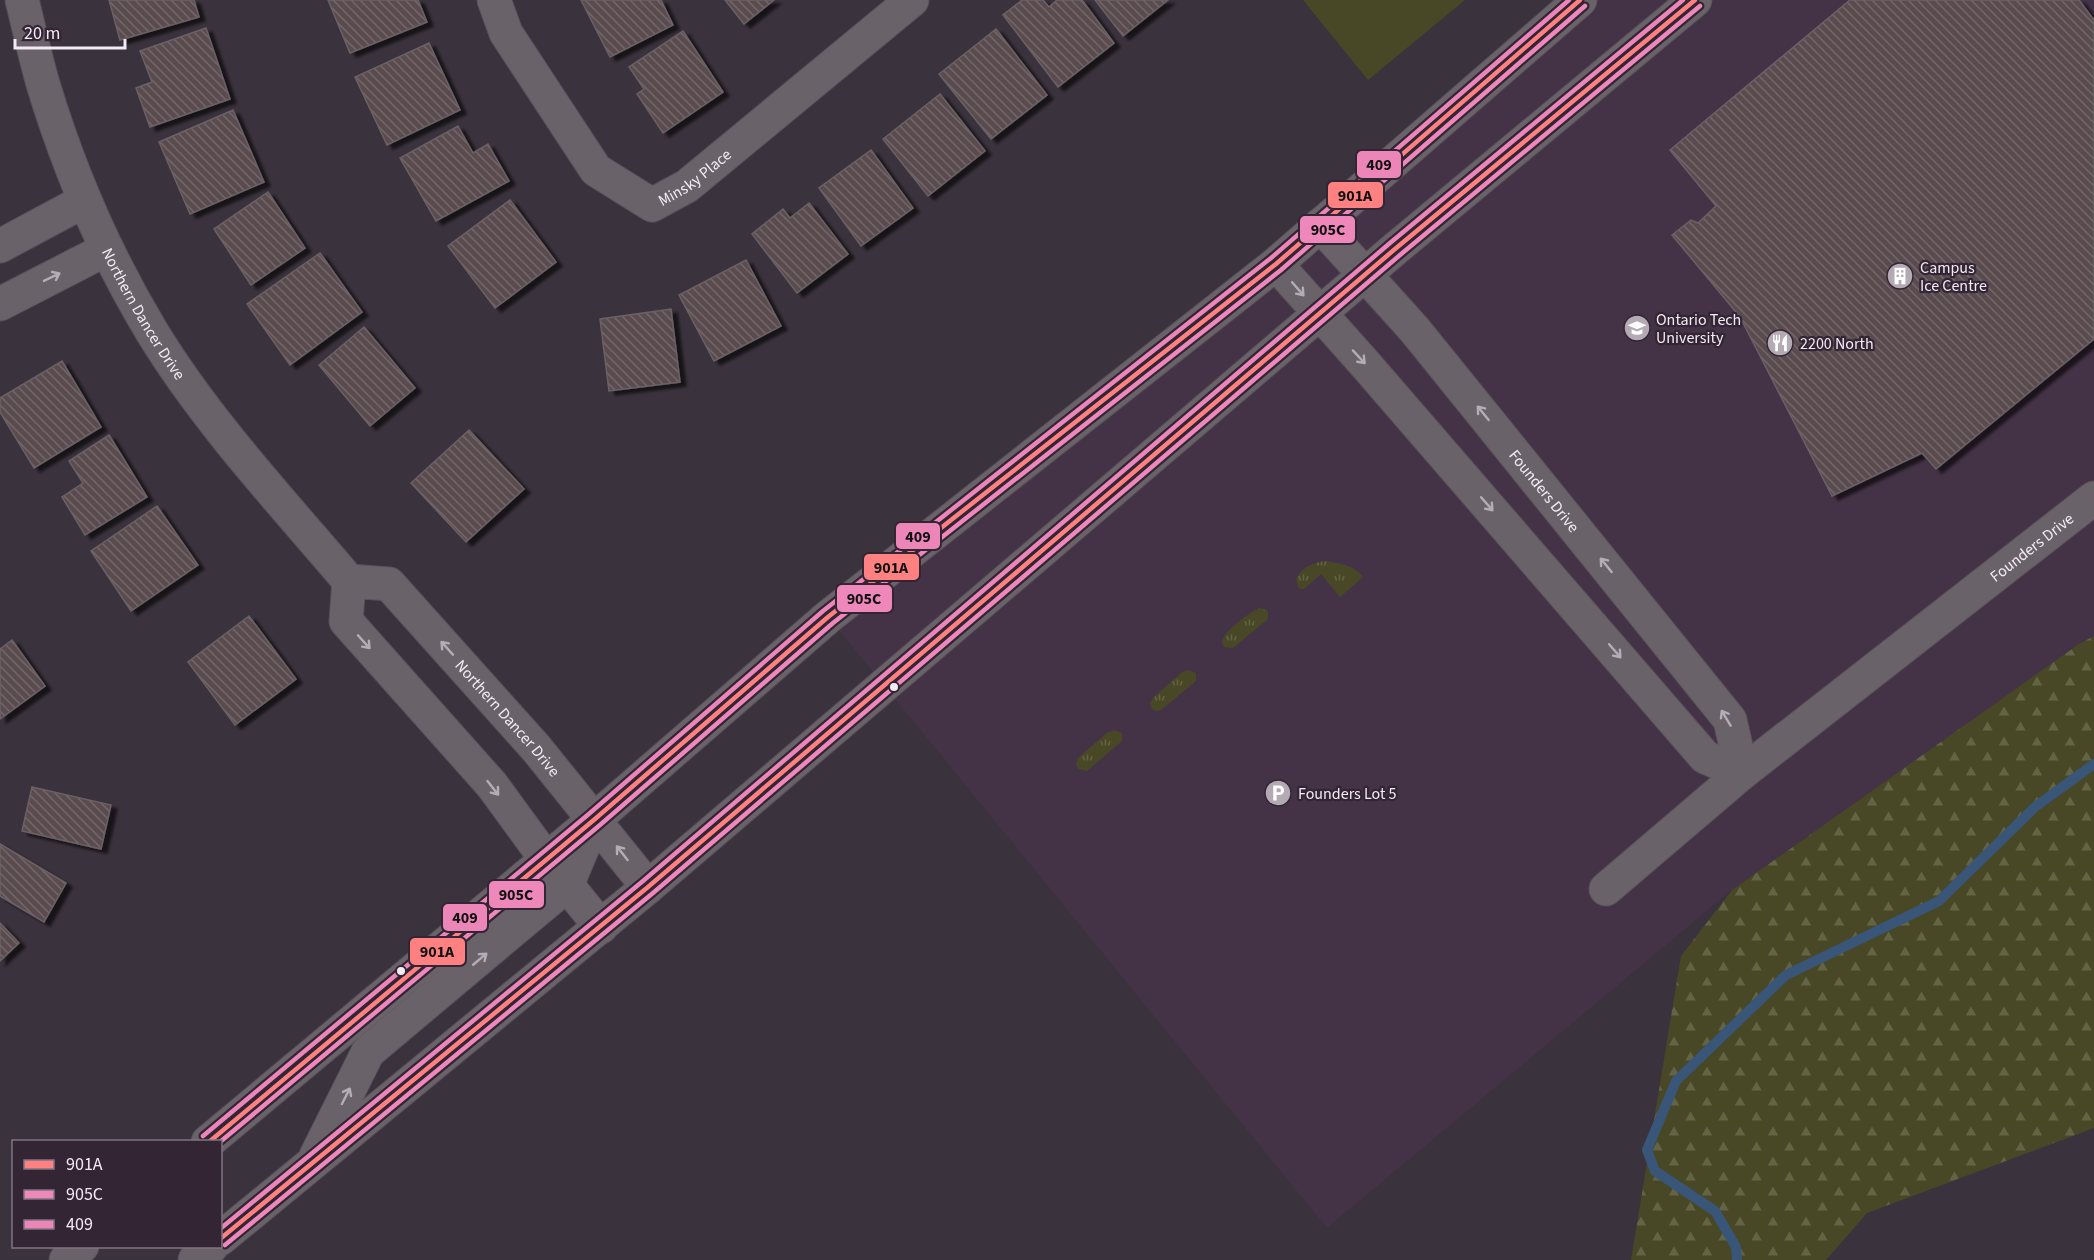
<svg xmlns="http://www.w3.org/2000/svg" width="2094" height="1260" font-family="'Source Sans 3',sans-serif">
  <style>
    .built { fill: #443246 }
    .grass { fill: url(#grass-tufts) }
    .forest { fill: url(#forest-firs) }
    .green { fill: #484826 }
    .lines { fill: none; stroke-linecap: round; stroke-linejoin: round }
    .stream { stroke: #395578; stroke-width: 10 }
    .building { fill: url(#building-back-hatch); stroke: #6a6165; stroke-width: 1.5; filter: url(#shadow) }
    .minor-casing { stroke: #585159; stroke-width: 35 }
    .secondary-casing { stroke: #585159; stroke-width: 35 }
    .minor { stroke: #696369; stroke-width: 33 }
    .secondary { stroke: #696369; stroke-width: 33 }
    .bus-1-casing { stroke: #332534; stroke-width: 9 }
    .bus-2-casing { stroke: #332534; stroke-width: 9 }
    .bus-3-casing { stroke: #332534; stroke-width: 9 }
    .bus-1 { stroke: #ff8080; stroke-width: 4.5 }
    .bus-2 { stroke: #e8b; stroke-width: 4.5 }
    .bus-3 { stroke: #ec86b9; stroke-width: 4.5 }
    .oneway { stroke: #b5adb6 }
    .bus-dot { fill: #f4eaf5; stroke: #332534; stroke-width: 2 }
    .labels { text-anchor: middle; stroke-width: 4.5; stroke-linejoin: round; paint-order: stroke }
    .street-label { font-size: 16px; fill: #f4eaf5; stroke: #332534 }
    .poi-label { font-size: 16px; fill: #f4eaf5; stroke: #332534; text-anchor: start }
    .line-badge { stroke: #332534; stroke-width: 2 }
    .pale-badge-label { font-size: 16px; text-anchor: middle; font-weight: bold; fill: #111 }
  </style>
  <defs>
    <pattern id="grass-tufts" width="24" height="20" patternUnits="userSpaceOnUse" patternTransform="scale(1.5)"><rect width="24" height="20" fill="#484826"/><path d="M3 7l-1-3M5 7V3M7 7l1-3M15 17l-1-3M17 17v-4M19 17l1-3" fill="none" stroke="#636346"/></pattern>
    <pattern id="forest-firs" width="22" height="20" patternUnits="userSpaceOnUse" patternTransform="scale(1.5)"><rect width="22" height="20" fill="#484826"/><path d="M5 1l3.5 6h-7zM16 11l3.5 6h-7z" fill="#636346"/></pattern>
    <pattern id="building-back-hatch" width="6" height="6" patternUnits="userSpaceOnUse" patternTransform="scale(1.5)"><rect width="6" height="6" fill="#5a4c50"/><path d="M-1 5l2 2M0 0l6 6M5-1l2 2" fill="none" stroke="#72666a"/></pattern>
    <filter id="shadow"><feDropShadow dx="6" dy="4" stdDeviation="1.5" flood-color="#0009"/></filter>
  </defs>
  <rect width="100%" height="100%" fill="#3a323c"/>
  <path class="built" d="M1583,0H2094V636L2079,644L1732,890L1327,1228L828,617Z"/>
  <path class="grass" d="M1325,561C1338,563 1355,565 1363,577L1340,597L1321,574L1304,589H1299L1296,579C1302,567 1312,563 1325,561Z
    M1260,608L1268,611V619L1233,648L1224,647C1222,642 1221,642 1224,637C1228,629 1251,611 1260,608Z
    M1188,670L1196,673V681L1161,710L1156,711L1152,709L1150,703L1153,698L1182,672Z
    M1114,730L1122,733V741L1087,771L1078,769L1076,764L1078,758L1108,732Z"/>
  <path class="forest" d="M2094,636V1128L1867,1213L1826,1260H1631L1681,956L1732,890L2079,644Z"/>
  <path class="green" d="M1303,0H1465L1368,80Z"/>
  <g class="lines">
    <path class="stream" d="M1737,1260L1736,1247L1715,1211L1655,1171L1647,1150L1676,1081L1786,975L1939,901L2035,807L2094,764"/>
  </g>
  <path class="building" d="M109,0H194L199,17L120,40Z
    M328,0H418L427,22L350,53Z
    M581,0H661L673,25L610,57Z
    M725,0H774L744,24Z
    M1022,0H1043L1049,7L1057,0H1082L1114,43L1058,87L1003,15Z
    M1095,0H1168L1123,36Z
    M1850,0H2079L2094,20V339L1936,469L1922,453L1832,496L1740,317L1672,235L1691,220L1698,223L1716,206L1670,150Z
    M206,28L230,99L150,127L136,88L152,82L140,51Z
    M996,29L1047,95L991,139L939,74Z
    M683,31L723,92L663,133L637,94L644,89L629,67Z
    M429,43L460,110L387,145L355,77Z
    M940,94L985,151L928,196L883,139Z
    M233,110L264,182L190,214L159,142Z
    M458,126L473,153L488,144L509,181L436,221L400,158Z
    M871,150L913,208L861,246L819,188Z
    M268,192L305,248L251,285L214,229Z
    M510,200L556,262L495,308L448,246Z
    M809,203L848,254L797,293L752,234L783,209L790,218Z
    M320,253L362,312L290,365L247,304Z
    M746,260L781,326L714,361L679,295Z
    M671,309L680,382L609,391L600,319Z
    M364,327L415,388L370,426L319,365Z
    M62,361L101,427L34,468L0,412V398Z
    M469,430L524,489L466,542L411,483Z
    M109,435L147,497L85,535L62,497L83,483L69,461Z
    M157,506L198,565L131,611L91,551Z
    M249,616L296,679L235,725L188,662Z
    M12,640L45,686L0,719V649Z
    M32,787L111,805L101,849L22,831Z
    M0,844L66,883L44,922L0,896Z
    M0,923L19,943L0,961Z"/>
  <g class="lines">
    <defs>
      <g id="minor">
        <path id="s1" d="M22,0C29,28 35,56 43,84C69,170 105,254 152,332C207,422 281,501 349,581"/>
        <path id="s2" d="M494,0L506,33L596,170L652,205L687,186L912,0"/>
        <path id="s3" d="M1320,225L1414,329L1730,720L1742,773"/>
        <path d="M0,246L84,201"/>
        <path d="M1276,264L1366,365L1705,757L1742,773"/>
        <path d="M0,304L107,249"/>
        <path id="s4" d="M1606,889L1742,773L2094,498"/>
        <path id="s5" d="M601,927L546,859L492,785L346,621L349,581L389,584L536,748L648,887"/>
      </g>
      <path id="secondary" d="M208,1142L595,819L828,617L1276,264L1580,0
        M316,1156L368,1052L567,885L593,823
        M220,1239L648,887L1395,249L1695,0
        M66,1260L82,1246
        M195,1260L212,1246"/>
    </defs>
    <use href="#minor" class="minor-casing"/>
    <use href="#secondary" class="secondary-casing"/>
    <use href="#minor" class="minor"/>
    <use href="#secondary" class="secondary"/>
    <defs>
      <path id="bus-1" d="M209,1142L595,819L828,617L1276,264L1580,0
        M220,1239L648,887L1395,249L1695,0"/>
      <path id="bus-2" d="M220,1142L600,825L833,623L1281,270L1585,6
        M225,1245L653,893L1400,255L1700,6"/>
      <path id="bus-3" d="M203,1136L590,813L823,611L1271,258L1569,0
        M220,1229L643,881L1390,243L1683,0"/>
    </defs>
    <use href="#bus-1" class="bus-1-casing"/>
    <use href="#bus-2" class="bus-2-casing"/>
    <use href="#bus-3" class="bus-3-casing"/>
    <use href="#bus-1" class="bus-1"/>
    <use href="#bus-2" class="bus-2"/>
    <use href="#bus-3" class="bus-3"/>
  </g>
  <defs><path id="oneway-shaft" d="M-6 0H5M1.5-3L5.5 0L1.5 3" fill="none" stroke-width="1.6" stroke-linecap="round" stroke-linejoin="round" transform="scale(1.5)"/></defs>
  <g class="oneway">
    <use href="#oneway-shaft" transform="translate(52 277) rotate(-26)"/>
    <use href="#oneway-shaft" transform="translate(1298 289) rotate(49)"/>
    <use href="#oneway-shaft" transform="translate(1359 357) rotate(47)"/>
    <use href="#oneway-shaft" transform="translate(1483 413) rotate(-129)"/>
    <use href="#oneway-shaft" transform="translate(1487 504) rotate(49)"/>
    <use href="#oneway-shaft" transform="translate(1606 565) rotate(-129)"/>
    <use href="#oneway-shaft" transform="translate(364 642) rotate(48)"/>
    <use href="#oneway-shaft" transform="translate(447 648) rotate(-132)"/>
    <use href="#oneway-shaft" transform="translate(1615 651) rotate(49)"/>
    <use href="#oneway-shaft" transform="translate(1726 718) rotate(-121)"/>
    <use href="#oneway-shaft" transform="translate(493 788) rotate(52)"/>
    <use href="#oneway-shaft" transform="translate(622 853) rotate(-128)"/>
    <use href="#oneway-shaft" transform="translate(480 959) rotate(-40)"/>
    <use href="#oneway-shaft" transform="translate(346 1096) rotate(-63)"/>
  </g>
  <defs>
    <symbol id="building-disc" viewBox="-11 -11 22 22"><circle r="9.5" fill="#b3aab4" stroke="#332534"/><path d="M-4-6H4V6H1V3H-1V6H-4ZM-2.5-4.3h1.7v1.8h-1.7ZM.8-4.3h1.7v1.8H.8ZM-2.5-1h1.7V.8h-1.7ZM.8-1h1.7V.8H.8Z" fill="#fff"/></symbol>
    <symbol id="university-disc" viewBox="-11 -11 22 22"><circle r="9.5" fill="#b3aab4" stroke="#332534"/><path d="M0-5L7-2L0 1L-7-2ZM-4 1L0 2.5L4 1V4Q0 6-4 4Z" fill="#fff"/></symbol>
    <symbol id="restaurant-disc" viewBox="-11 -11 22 22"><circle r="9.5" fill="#b3aab4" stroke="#332534"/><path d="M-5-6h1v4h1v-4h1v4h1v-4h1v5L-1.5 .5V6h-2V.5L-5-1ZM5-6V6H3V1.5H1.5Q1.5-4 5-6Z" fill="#fff"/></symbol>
    <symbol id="parking-disc" viewBox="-11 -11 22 22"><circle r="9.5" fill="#b3aab4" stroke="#332534"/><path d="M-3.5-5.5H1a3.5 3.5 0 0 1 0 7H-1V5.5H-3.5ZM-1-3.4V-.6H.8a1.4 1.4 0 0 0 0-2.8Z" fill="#fff"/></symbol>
  </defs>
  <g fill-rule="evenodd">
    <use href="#building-disc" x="1885" y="261" width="30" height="30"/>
    <use href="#university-disc" x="1622" y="313" width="30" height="30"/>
    <use href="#restaurant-disc" x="1765" y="328" width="30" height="30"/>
    <use href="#parking-disc" x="1263" y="778" width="30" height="30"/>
  </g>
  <g class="bus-dot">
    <circle cx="894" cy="687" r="5"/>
    <circle cx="401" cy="971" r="5"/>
  </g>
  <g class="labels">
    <g class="street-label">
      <text dy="6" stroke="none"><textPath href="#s2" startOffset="316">Minsky Place</textPath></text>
      <text dy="6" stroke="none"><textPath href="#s1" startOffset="338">Northern Dancer Drive</textPath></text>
      <text dy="6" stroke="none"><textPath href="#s3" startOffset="348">Founders Drive</textPath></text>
      <text dy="6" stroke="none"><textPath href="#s4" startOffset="546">Founders Drive</textPath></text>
      <text dy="6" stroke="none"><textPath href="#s5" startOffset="658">Northern Dancer Drive</textPath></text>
    </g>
    <g class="poi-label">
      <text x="1920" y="273">Campus<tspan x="1920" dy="18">Ice Centre</tspan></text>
      <text x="1656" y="325">Ontario Tech<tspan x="1656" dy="18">University</tspan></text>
      <text x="1800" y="349">2200 North</text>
      <text x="1298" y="799">Founders Lot 5</text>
    </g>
  </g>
  <g class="line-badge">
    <rect x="1356" y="150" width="46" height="29" rx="6" fill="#ec86b9"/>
    <rect x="1327" y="181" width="57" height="28" rx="6" fill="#ff8080"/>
    <rect x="1299" y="215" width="57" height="29" rx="6" fill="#e8b"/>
    <rect x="895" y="522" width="46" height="28" rx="6" fill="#ec86b9"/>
    <rect x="863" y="553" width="57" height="28" rx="6" fill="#ff8080"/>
    <rect x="836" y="584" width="57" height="29" rx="6" fill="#e8b"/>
    <rect x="488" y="880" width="57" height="29" rx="6" fill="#e8b"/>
    <rect x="442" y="903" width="46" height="29" rx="6" fill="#ec86b9"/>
    <rect x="409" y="937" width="57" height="29" rx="6" fill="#ff8080"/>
  </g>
  <g class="pale-badge-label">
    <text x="1379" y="170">409</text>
    <text x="1355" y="201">901A</text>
    <text x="1328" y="235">905C</text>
    <text x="918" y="542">409</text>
    <text x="891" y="573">901A</text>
    <text x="864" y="604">905C</text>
    <text x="516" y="900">905C</text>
    <text x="465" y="923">409</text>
    <text x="437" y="957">901A</text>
  </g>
  <rect x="12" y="1140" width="210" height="108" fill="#332534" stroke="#807481" stroke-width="1.5"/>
  <rect x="24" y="1160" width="30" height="9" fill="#ff8080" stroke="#807481" stroke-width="1.5"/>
  <text x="66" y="1170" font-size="18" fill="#f4eaf5">901A</text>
  <rect x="24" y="1190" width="30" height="9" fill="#ee88bb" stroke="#807481" stroke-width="1.5"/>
  <text x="66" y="1200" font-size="18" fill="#f4eaf5">905C</text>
  <rect x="24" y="1220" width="30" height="9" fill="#ec86b9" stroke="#807481" stroke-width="1.5"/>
  <text x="66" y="1230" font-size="18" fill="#f4eaf5">409</text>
  <path d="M15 39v9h110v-9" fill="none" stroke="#f4eaf5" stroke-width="3"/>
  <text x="24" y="39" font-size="18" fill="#f4eaf5" stroke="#332534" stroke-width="4.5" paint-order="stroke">20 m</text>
</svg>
